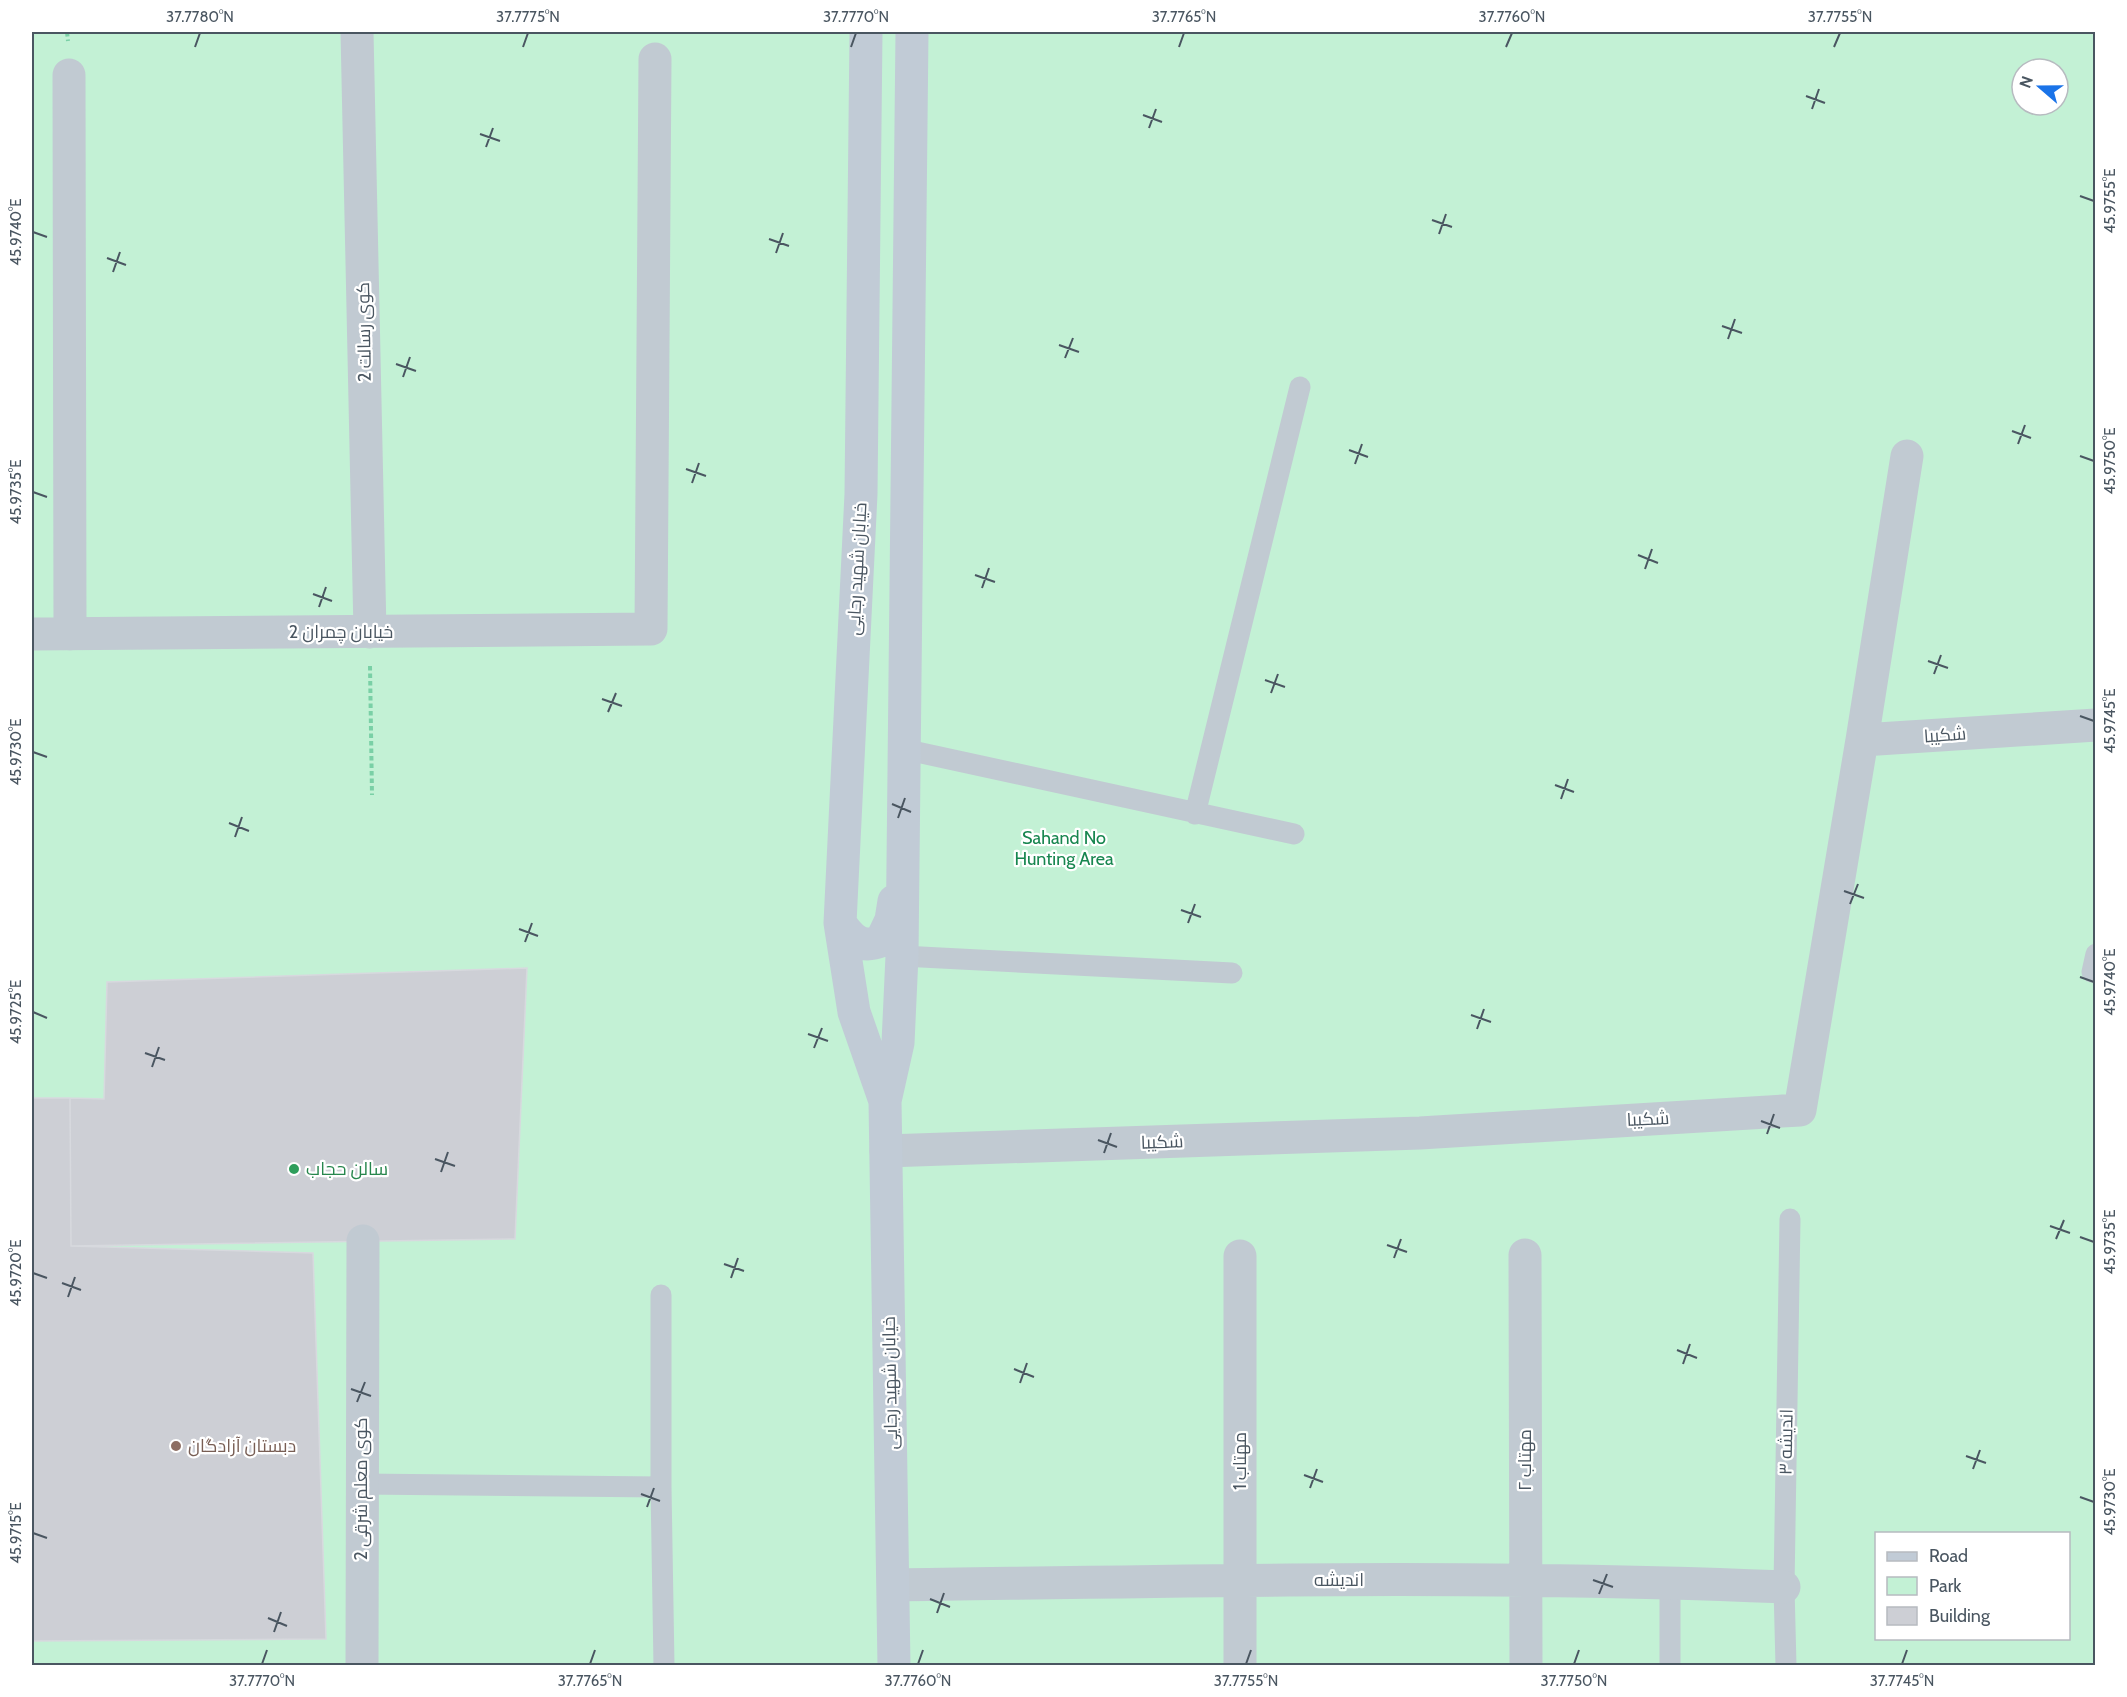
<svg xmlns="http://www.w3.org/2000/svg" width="2127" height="1697" font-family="Cabin,Cairo,sans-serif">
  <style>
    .green { fill: #c3f1d5; fill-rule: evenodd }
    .building { fill: #cdcfd5; stroke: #d7d9de; stroke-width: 1.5 }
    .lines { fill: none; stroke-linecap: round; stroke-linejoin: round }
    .path { stroke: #7ad0a6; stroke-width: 4; stroke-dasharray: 4.5 3; stroke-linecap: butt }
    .lane { stroke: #c1cad2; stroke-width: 21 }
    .street { stroke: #c1cad2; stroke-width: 33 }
    .secondary { stroke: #c1cbd6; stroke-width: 33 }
    .ticks { fill: none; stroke: #4a5661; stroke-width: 2 }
    .leisure-dot { fill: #2e9e5b; stroke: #fff; stroke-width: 2 }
    .education-dot { fill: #8d6e63; stroke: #fff; stroke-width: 2 }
    .labels { text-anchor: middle; stroke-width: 4.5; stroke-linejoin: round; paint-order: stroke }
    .street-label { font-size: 18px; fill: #4a5661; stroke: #fff }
    .park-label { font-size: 18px; fill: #17864f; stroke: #fff }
    .leisure-label { font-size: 18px; fill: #27864d; stroke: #fff; text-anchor: start }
    .education-label { font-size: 18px; fill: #785e54; stroke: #fff; text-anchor: start }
    .neatline { fill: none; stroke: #4a5661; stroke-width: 2 }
    .ticks-label { font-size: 15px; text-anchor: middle; fill: #4a5661 }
  </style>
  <rect width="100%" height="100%" fill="#f5f3f3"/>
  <path class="green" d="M32,32H2095V1665L32,1666ZM2022,69H2058V105H2022ZM1876,1534H2068V1638H1876Z"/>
  <path class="building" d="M527,968L515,1239L71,1246L70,1098L104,1099L107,982Z
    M32,1098H70L71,1246L313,1253L326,1639L32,1641Z"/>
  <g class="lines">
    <path class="path" d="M67,32L68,41
      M370,666L372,795"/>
    <path class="lane" d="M903,749L1294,834
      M1195,814L1300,387
      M902,956L1232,973
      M2092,972L2096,954
      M361,1484L661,1487L664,1666
      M661,1487V1295
      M1670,1582V1666
      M1786,1666L1784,1587L1790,1219"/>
    <path class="street" d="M357,32L370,632
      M69,75L70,634
      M32,634L651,629L655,59
      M1862,740L1907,456
      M886,1151L1420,1133L1800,1110L1862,740L2096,725
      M1525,1255L1526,1666
      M894,1585C1191,1581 1487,1574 1784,1587
      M362,1666L363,1241
      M1240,1666V1256"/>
    <path class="secondary" d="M866,32L861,494L840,923L854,1012L885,1101
      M840,923C852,940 861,949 881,941L891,920L894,901
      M894,1666L885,1101L898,1043L902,956L912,32"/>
  </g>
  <path class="ticks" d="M195,47L200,33M523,47L528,33M851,47L856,33M1179,47L1184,33M1506,47L1512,33M1834,47L1840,33M1806,96L1825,103M1812,109L1819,89M1143,115L1162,122M1149,128L1156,109M480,134L500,141M486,147L493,128M2080,196L2094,201M1432,220L1452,227M33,232L47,237M1439,234L1446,214M769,239L789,246M776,253L783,233M107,258L126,265M113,272L120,252M1722,326L1742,333M1728,339L1735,319M1059,345L1079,352M1065,358L1073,338M396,364L416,371M403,377L410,357M2012,431L2031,438M2018,444L2025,425M1349,450L1368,457M2080,456L2094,461M1355,464L1362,444M686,469L706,476M692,483L699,463M33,492L47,497M1638,555L1658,563M1645,569L1652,549M975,575L995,582M982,588L989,568M313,594L332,601M319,607L326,587M1928,661L1948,668M1934,674L1941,655M1265,680L1285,687M1271,693L1278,674M602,699L622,706M608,712L616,693M2080,716L2094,721M33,752L47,757M1555,785L1574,792M1561,799L1568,779M892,804L911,812M898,818L905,798M229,823L249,831M235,837L242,817M1844,891L1864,898M1850,904L1858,884M1181,910L1201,917M1188,923L1195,904M519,929L538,936M525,942L532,923M2080,977L2094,982M33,1012L47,1018M1471,1015L1491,1022M1477,1029L1484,1009M808,1034L828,1041M814,1048L822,1028M145,1053L165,1060M152,1067L159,1047M1761,1121L1780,1128M1767,1134L1774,1114M1098,1140L1117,1147M1104,1153L1111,1133M435,1159L455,1166M441,1172L448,1152M2050,1226L2070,1233M2080,1237L2094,1242M2056,1239L2064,1220M1387,1245L1407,1252M1394,1258L1401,1239M724,1264L744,1271M33,1273L47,1278M731,1278L738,1258M62,1283L81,1290M68,1297L75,1277M1677,1350L1697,1358M1683,1364L1690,1344M1014,1369L1034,1377M1020,1383L1027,1363M351,1389L371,1396M357,1402L365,1382M1966,1456L1986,1463M1973,1469L1980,1450M1304,1475L1323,1482M1310,1488L1317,1469M641,1494L660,1501M2080,1497L2094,1502M647,1507L654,1488M33,1533L47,1538M1593,1580L1613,1587M1599,1594L1607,1574M930,1599L950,1607M937,1613L944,1593M268,1618L287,1626M274,1632L281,1612M262,1664L267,1650M590,1664L595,1650M918,1664L923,1650M1246,1664L1251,1650M1574,1664L1579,1650M1902,1664L1907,1650"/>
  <circle class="leisure-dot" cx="294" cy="1169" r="6"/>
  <circle class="education-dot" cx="176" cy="1446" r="6"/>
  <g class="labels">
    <g class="street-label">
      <text transform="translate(364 332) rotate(-91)" y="6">کوی رسالت 2</text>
      <text transform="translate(857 569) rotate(-87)" y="6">خیابان شهید رجایی</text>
      <text x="341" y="638">خیابان چمران 2</text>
      <text transform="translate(1945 735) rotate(-4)" y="6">شکیبا</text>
      <text transform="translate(1648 1119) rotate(-3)" y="6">شکیبا</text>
      <text transform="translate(1162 1142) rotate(-2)" y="6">شکیبا</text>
      <text transform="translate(890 1383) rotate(-91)" y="6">خیابان شهید رجایی</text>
      <text transform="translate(1786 1442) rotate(-89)" y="6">اندیشه ۳</text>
      <text transform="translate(1525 1460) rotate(-90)" y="6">مهتاب ۲</text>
      <text transform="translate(1240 1461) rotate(-90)" y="6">مهتاب 1</text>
      <text transform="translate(361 1489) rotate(-90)" y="6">کوی معلم شرقی 2</text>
      <text x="1339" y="1586">اندیشه</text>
    </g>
    <g class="park-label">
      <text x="1064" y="844">Sahand No<tspan x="1064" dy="21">Hunting Area</tspan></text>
    </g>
    <g class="leisure-label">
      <text x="306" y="1175">سالن حجاب</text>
    </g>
    <g class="education-label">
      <text x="188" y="1452">دبستان آزادگان</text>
    </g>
  </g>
  <rect width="2127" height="1697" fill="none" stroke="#ffffff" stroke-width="66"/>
  <rect x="1875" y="1532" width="195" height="108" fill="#ffffff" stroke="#b7bbc0" stroke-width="1.5"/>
  <rect x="1887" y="1552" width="30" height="9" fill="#c1cbd6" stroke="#b7bbc0" stroke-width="1.5"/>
  <text x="1929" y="1562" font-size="18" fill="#4a5661">Road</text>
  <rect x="1887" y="1577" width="30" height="18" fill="#c3f1d5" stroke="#b7bbc0" stroke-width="1.5"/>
  <text x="1929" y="1592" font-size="18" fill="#4a5661">Park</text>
  <rect x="1887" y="1607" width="30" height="18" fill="#cdcfd5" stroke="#b7bbc0" stroke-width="1.5"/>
  <text x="1929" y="1622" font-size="18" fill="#4a5661">Building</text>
  <g transform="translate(2040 87) rotate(290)"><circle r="28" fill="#ffffff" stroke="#b7bbc0" stroke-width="1.5"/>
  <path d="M0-4.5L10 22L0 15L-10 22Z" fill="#1a73e8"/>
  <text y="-9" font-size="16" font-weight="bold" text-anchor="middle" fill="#4a5661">N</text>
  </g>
  <rect x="33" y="33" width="2061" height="1631" class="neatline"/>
  <g class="ticks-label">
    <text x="200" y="22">37.7780°N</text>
    <text x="528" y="22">37.7775°N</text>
    <text x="856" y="22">37.7770°N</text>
    <text x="1184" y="22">37.7765°N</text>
    <text x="1512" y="22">37.7760°N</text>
    <text x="1840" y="22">37.7755°N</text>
    <text transform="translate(2110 201) rotate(-90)" y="5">45.9755°E</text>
    <text transform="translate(16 232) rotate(-90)" y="5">45.9740°E</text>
    <text transform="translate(2110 461) rotate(-90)" y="5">45.9750°E</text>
    <text transform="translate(16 492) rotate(-90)" y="5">45.9735°E</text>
    <text transform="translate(2110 721) rotate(-90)" y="5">45.9745°E</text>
    <text transform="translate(16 752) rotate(-90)" y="5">45.9730°E</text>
    <text transform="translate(2110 982) rotate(-90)" y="5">45.9740°E</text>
    <text transform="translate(16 1012) rotate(-90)" y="5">45.9725°E</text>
    <text transform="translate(2110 1242) rotate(-90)" y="5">45.9735°E</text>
    <text transform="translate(16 1273) rotate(-90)" y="5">45.9720°E</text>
    <text transform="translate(2110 1502) rotate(-90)" y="5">45.9730°E</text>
    <text transform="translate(16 1533) rotate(-90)" y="5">45.9715°E</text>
    <text x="262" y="1686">37.7770°N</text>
    <text x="590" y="1686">37.7765°N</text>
    <text x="918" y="1686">37.7760°N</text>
    <text x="1246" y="1686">37.7755°N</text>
    <text x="1574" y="1686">37.7750°N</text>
    <text x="1902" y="1686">37.7745°N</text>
  </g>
</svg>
